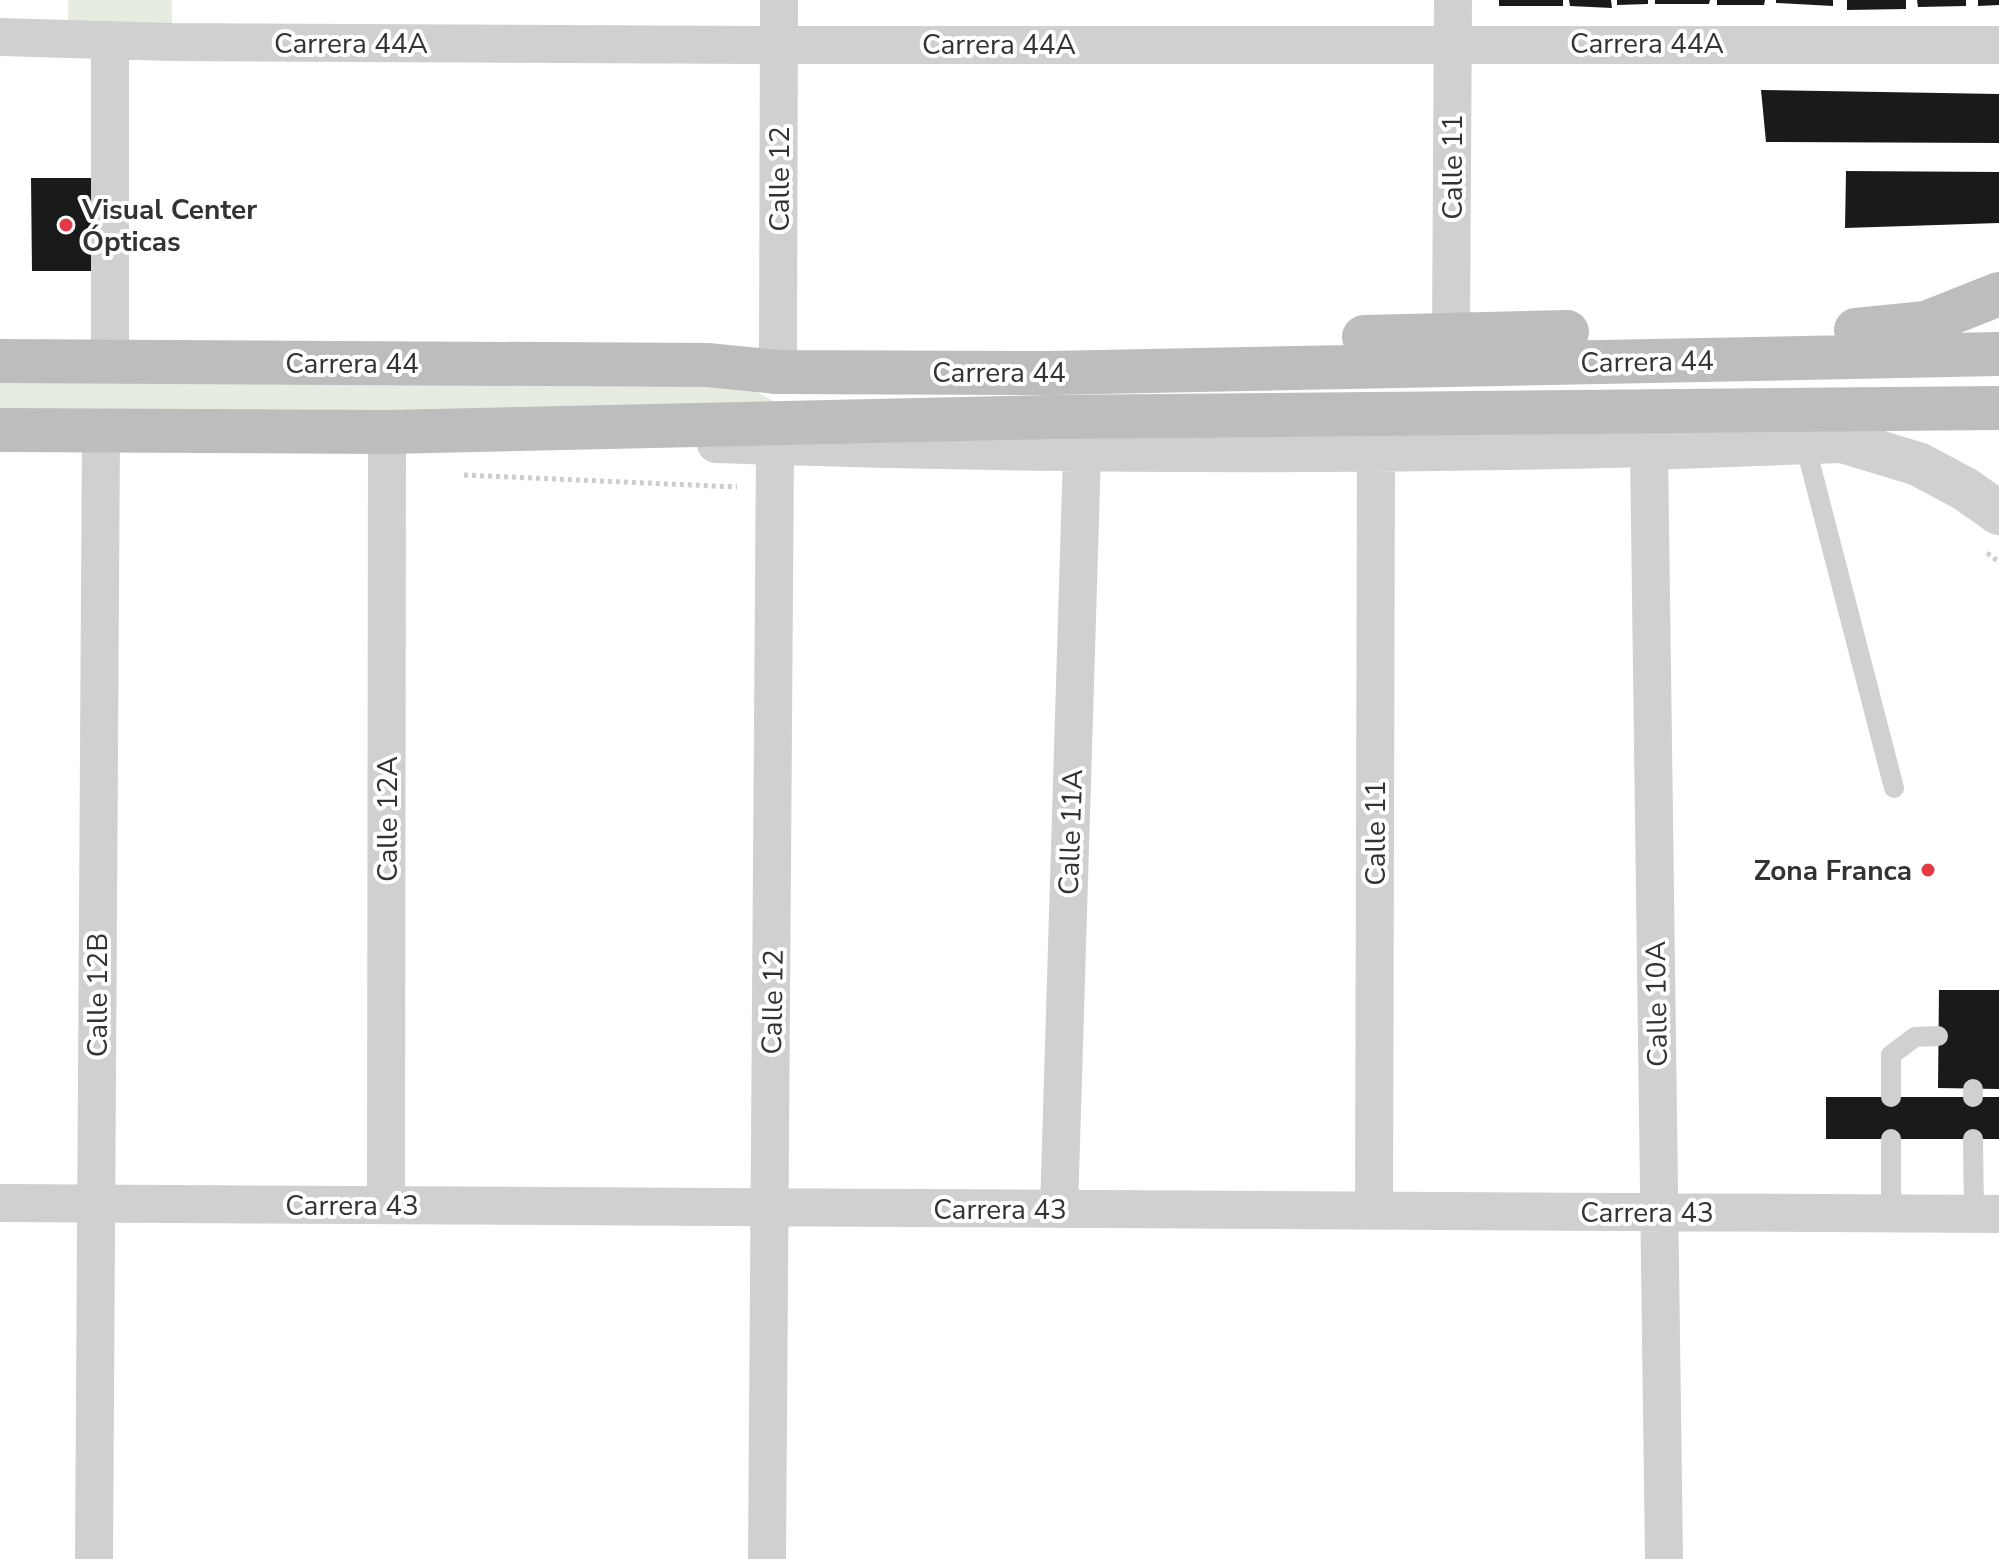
<svg xmlns="http://www.w3.org/2000/svg" width="1999" height="1559" font-family="'Nunito Sans',sans-serif">
  <style>
    .green { fill: #e6ecdf }
    .building { fill: #1a1a1a }
    .lines { fill: none; stroke-linecap: round; stroke-linejoin: round }
    .path { stroke: #cdcdcd; stroke-width: 5; stroke-dasharray: 4 4; stroke-linecap: butt }
    .service { stroke: #d0d0d0; stroke-width: 20 }
    .minor { stroke: #d0d0d0; stroke-width: 38 }
    .tertiary { stroke: #d0d0d0; stroke-width: 44 }
    .secondary { stroke: #bdbdbd; stroke-width: 44 }
    .poi-dot { fill: #e63946; stroke: #fff; stroke-width: 3 }
    .labels { text-anchor: middle; stroke-width: 8; stroke-linejoin: round; paint-order: stroke }
    .street-label { font-size: 28px; fill: #333; stroke: #fff }
    .poi-label { font-size: 28px; font-weight: bold; fill: #333; stroke: #fff; text-anchor: start }
  </style>
  <rect width="100%" height="100%" fill="#fff"/>
  <path class="green" d="M68,0H172V42L68,39Z
    M0,361L707,365L777,403L0,430Z"/>
  <path class="building" d="M1499,0H1563V6H1499Z
    M1569,0H1611L1612,8L1570,6Z
    M1617,0H1648V4L1617,5Z
    M1655,0H1710L1709,4H1655Z
    M1717,0H1765L1764,5H1717Z
    M1776,0H1833V6L1776,3Z
    M1847,0H1906V9L1847,10Z
    M1917,0H1966V6L1918,7Z
    M1978,0H1999V5L1978,6Z
    M1761,90L1999,94V143L1766,142Z
    M1846,171L1999,172V223L1845,228Z
    M31,178H101V271H32Z
    M1939,990H1999V1089L1938,1088Z
    M1826,1097H1999V1139H1826Z"/>
  <g class="lines">
    <path class="path" d="M464,475L737,487
      M1987,553L1999,562"/>
    <path class="service" d="M1805,444L1894,788
      M1973,1089V1097
      M1891,1097V1055L1915,1037L1938,1036
      M1891,1139V1213
      M1973,1139L1974,1214"/>
    <path class="minor" d="M0,37L172,42L779,45H1999
      M110,40V361
      M1451,334L1453,0
      M778,359L779,0
      M716,444C1027,455 1337,456 1649,448L1664,1559
      M0,1203L1999,1214
      M386,1205L387,432L414,433
      M1059,1209L1082,454
      M1374,1211L1376,455
      M94,1559L101,430
      M767,1559L775,446"/>
    <path class="tertiary" d="M1649,448L1842,441L1918,464L1965,489L1999,513"/>
    <path class="secondary" d="M1856,330L1926,323L1999,294
      M1364,337L1567,332
      M0,361L707,365L777,372L1050,373L1999,354
      M0,430L387,432L1052,417L1999,408"/>
  </g>
  <g class="poi-dot">
    <circle cx="66" cy="225" r="8"/>
    <circle cx="1928" cy="870" r="8"/>
  </g>
  <g class="labels">
    <g class="street-label">
      <text x="351" y="53">Carrera 44A</text>
      <text x="1647" y="53">Carrera 44A</text>
      <text x="999" y="54">Carrera 44A</text>
      <text transform="translate(1452 167) rotate(-90)" y="10">Calle 11</text>
      <text transform="translate(779 179) rotate(-90)" y="10">Calle 12</text>
      <text transform="translate(1647 361) rotate(-1)" y="10">Carrera 44</text>
      <text x="352" y="373">Carrera 44</text>
      <text x="999" y="382">Carrera 44</text>
      <text transform="translate(387 819) rotate(-90)" y="10">Calle 12A</text>
      <text transform="translate(1070 832) rotate(-88)" y="10">Calle 11A</text>
      <text transform="translate(1375 833) rotate(-90)" y="10">Calle 11</text>
      <text transform="translate(97 995) rotate(-90)" y="10">Calle 12B</text>
      <text transform="translate(772 1002) rotate(-89)" y="10">Calle 12</text>
      <text transform="translate(1656 1004) rotate(-91)" y="10">Calle 10A</text>
      <text x="352" y="1215">Carrera 43</text>
      <text x="1000" y="1219">Carrera 43</text>
      <text x="1647" y="1222">Carrera 43</text>
    </g>
    <g class="poi-label">
      <text x="82" y="219">Visual Center<tspan x="82" dy="32">Ópticas</tspan></text>
      <text x="1912" y="880" text-anchor="end">Zona Franca</text>
    </g>
  </g>
</svg>
